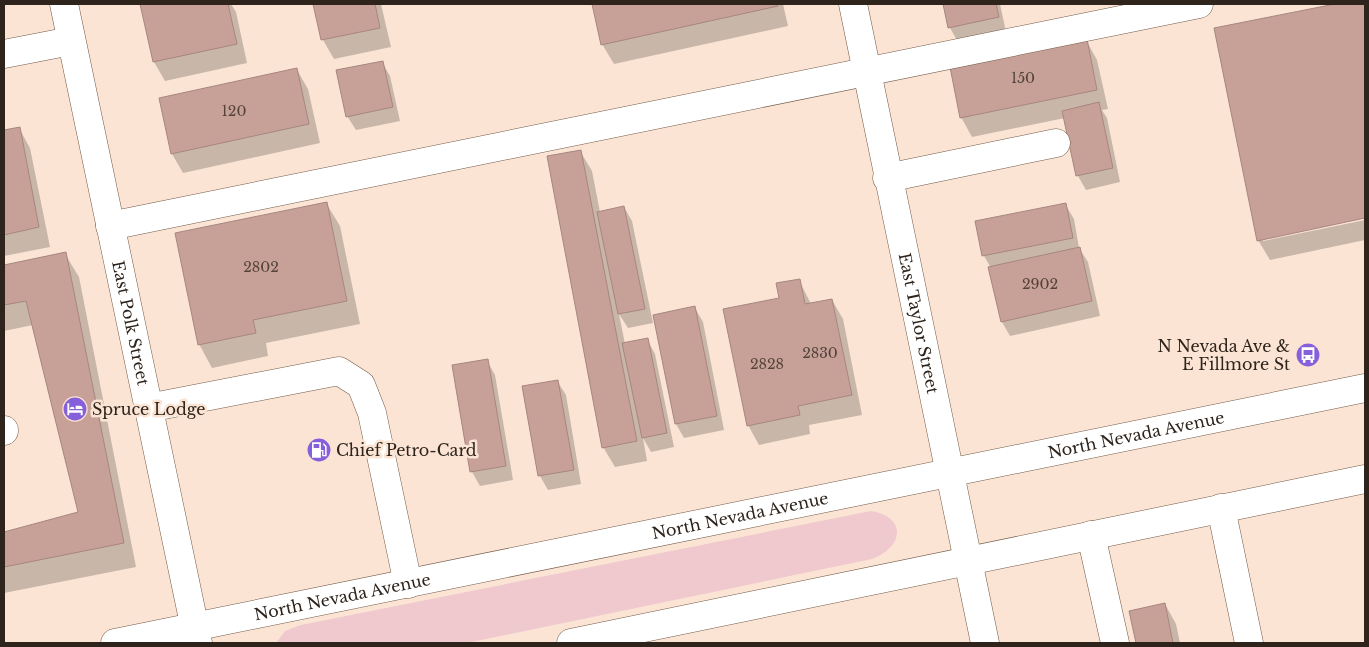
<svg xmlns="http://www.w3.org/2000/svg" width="1369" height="647" font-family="'Libre Baskerville',serif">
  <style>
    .green { fill: #f0c9cf }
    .shadow { fill: #0003 }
    .building { fill: #c7a198; stroke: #a7867f }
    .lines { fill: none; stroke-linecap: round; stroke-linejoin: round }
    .minor-casing { stroke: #735b49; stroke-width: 29 }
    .major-casing { stroke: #735b49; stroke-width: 29 }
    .minor { stroke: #fff; stroke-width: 28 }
    .major { stroke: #fff; stroke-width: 28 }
    .labels { text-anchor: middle; stroke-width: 5; stroke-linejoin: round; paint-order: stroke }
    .number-label { font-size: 14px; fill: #54433b }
    .street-label { font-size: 16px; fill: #2e241c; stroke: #fbe4d4 }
    .poi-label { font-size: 16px; fill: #2e241c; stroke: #fbe4d4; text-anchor: start }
  </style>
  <rect width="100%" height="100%" fill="#fbe4d4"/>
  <path class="green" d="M871,511C907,517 904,547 872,559L467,643H276L285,631L301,625Z"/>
  <path class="shadow" d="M141,4H231L236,12L247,63L165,81L154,62Z
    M315,4H381L391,47L334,59L323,40Z
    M593,4H783L788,26L614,64L602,44Z
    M944,4H1000L1006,32L958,42L950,28Z
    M1341,4H1365V217L1263,238V241L1365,220V240L1270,260L1258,240L1215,29Z
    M1086,40L1097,60L1108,109L1102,110L1107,118L1120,182L1086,190L1078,176L1065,118L972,137L961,117Z
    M382,62L390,76L400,121L356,130L347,116Z
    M297,70L308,89L320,143L183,173L172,154Z
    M19,128L30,148L50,247L4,256V131Z
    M580,151L592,171L600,212L624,207L632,221L653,323L628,328L619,314L625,344L647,339L655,354L674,447L651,452L643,438L647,461L615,467L603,447Z
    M326,203L340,226L360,324L266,343L268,356L212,368L199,344Z
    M1065,204L1074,219L1079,248L1088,262L1100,316L1010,336L1002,322L991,268L984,256Z
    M65,254L79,277L136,567L4,593V533L79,513L33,325L4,331V266Z
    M799,280L811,304L832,300L843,319L862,415L809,425L810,434L759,445L748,425L780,299Z
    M695,308L703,322L724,430L684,438L676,424L654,316Z
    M487,361L495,375L513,480L480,486L472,472L454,366Z
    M557,381L566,395L581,484L548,490L540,476L524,387Z
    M1165,604L1176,624L1180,643H1137L1130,612Z"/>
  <path class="building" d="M140,4H228L237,44L153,62Z
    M313,4H375L380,28L321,40Z
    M592,4H777L778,6L601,45Z
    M943,4H996L999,17L948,28Z
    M1335,4H1365V218L1257,241L1214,28Z
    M1087,39L1097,90L960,118L950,67Z
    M383,61L393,107L346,117L336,70Z
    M297,68L309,124L171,154L159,98Z
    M1099,102L1113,168L1076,176L1062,111Z
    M20,127L39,227L4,235V130Z
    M581,150L637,441L602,448L547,156Z
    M327,202L347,301L253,320L256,333L198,345L175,233Z
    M1066,203L1073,238L982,256L975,221Z
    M624,206L645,309L618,314L597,212Z
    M1080,247L1092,301L1001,322L988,267Z
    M66,252L124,543L4,567V532L78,512L26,301L4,305V265Z
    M800,279L805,304L832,299L852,395L798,406L800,415L747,426L723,309L779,298L776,283Z
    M695,306L717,416L675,424L653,315Z
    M648,338L667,433L642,438L622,343Z
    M488,359L506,466L470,472L452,365Z
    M558,380L574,470L538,476L522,386Z
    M1165,603L1173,643H1136L1129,611Z"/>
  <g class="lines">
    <defs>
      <g id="minor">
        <path id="s1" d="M64,4L198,643"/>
        <path id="s2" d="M853,4L985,643"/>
        <path d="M4,54L71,41"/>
        <path d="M887,178L1056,143"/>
        <path d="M110,226L1199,4"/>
        <path d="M148,408L339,371L361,385L372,413L408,584"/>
        <path d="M4,430V431"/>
        <path d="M1221,508L1249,643"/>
        <path d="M1091,535L1115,643"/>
      </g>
      <g id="major">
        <path id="s3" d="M115,643L1365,388"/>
        <path d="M571,643L1365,479"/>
      </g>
    </defs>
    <use href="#minor" class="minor-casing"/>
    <use href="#major" class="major-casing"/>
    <use href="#minor" class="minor"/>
    <use href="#major" class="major"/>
  </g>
  <defs>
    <symbol id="bus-disc" viewBox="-11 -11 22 22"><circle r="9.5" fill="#8660da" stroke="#fbe4d4"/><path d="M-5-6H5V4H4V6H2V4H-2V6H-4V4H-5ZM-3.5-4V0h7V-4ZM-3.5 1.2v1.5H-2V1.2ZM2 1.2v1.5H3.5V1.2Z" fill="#fff"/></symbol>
    <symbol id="hotel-disc" viewBox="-11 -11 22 22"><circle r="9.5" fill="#8660da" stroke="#fbe4d4"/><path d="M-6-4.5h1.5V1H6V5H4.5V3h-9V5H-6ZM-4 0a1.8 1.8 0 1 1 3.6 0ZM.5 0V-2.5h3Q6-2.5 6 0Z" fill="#fff"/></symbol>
    <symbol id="fuel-disc" viewBox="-11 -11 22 22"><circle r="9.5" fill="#8660da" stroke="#fbe4d4"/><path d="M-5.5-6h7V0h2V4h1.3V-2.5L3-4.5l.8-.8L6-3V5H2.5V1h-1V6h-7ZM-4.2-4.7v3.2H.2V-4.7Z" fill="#fff"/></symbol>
  </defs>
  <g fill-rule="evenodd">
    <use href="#bus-disc" x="1294" y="341" width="28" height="28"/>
    <use href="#hotel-disc" x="61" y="395" width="28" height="28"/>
    <use href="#fuel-disc" x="305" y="436" width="28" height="28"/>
  </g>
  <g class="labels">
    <g class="number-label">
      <text x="1023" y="83">150</text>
      <text x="234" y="116">120</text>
      <text x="261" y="272">2802</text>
      <text x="1040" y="289">2902</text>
      <text x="820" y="358">2830</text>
      <text x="767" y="369">2828</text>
    </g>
    <g class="street-label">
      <text dy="6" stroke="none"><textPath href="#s1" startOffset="326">East Polk Street</textPath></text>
      <text dy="6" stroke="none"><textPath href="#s2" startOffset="326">East Taylor Street</textPath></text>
      <text dy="6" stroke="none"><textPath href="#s3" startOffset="1042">North Nevada Avenue</textPath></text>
      <text dy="6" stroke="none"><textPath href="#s3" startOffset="638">North Nevada Avenue</textPath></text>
      <text dy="6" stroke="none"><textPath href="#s3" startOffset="232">North Nevada Avenue</textPath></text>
    </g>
    <g class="poi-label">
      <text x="1290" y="352" text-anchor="end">N Nevada Ave &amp;<tspan x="1290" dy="18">E Fillmore St</tspan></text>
      <text x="92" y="415">Spruce Lodge</text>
      <text x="336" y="456">Chief Petro-Card</text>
    </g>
  </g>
  <rect width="1369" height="647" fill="none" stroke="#2e241c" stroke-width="10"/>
</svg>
